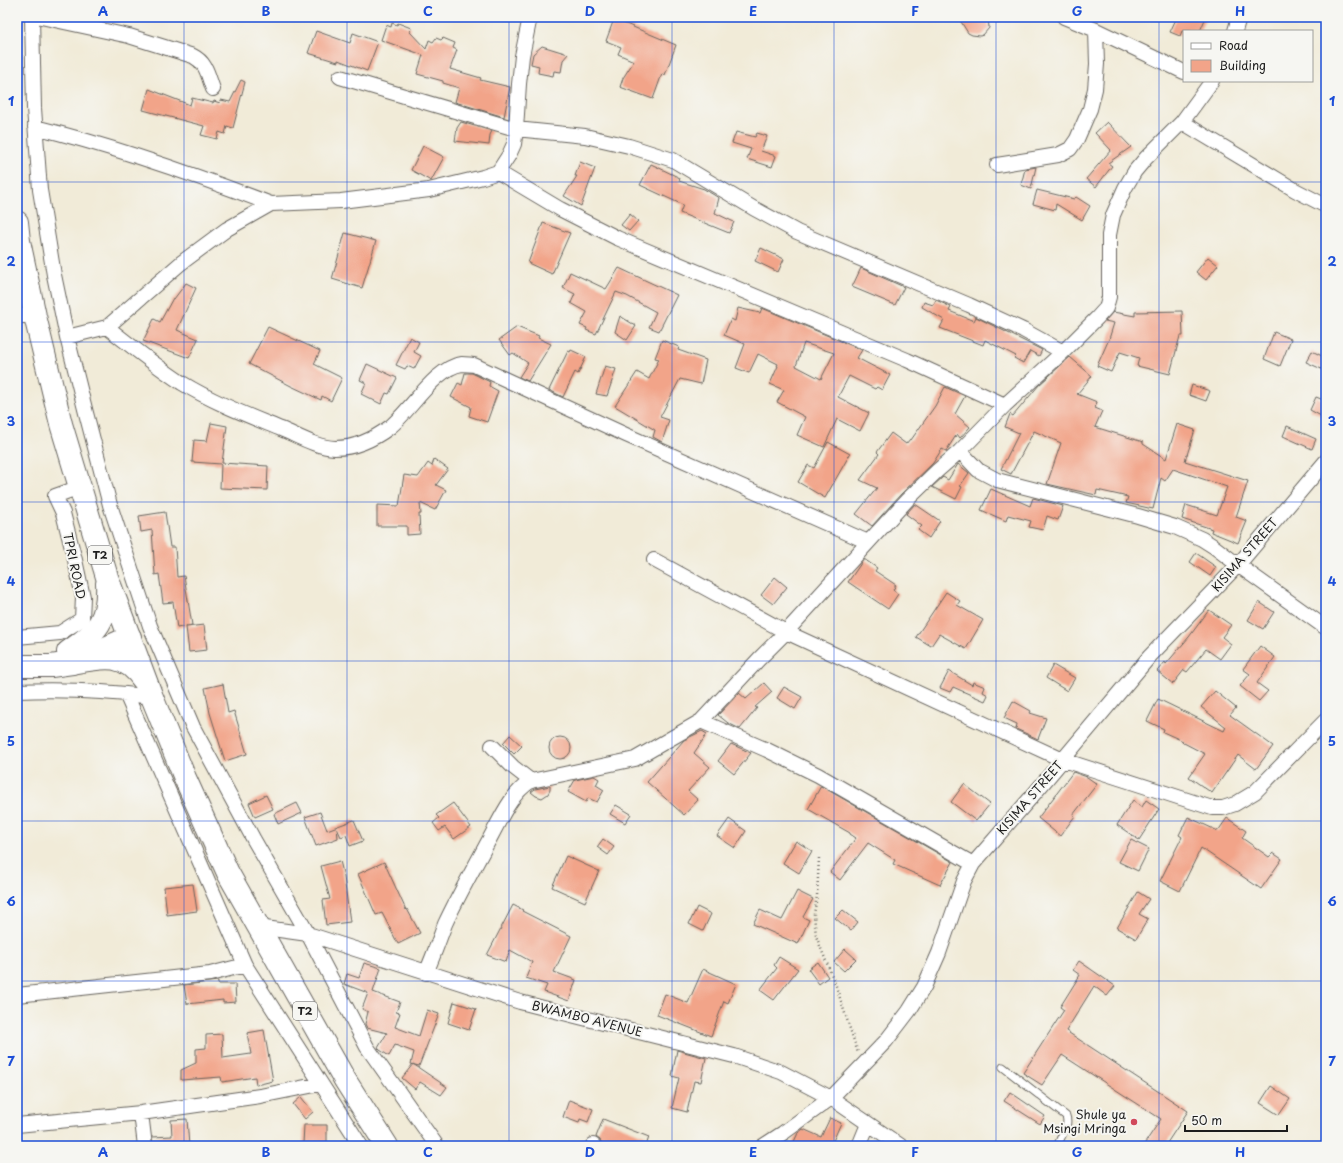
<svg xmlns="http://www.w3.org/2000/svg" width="1343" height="1163" font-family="'Playpen Sans',sans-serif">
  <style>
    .building { fill: #f2a489; fill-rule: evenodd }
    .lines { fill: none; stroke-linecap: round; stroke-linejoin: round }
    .service-casing { stroke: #67645e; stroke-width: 9 }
    .minor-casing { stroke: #67645e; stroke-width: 16 }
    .primary-casing { stroke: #67645e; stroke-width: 24 }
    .trunk-casing { stroke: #67645e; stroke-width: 24 }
    .path { stroke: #67645e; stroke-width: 2.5; stroke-dasharray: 1 3; stroke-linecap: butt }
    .service { stroke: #fff; stroke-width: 7 }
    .minor { stroke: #fff; stroke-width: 14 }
    .primary { stroke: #fff; stroke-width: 22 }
    .trunk { stroke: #fff; stroke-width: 22 }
    .grid { fill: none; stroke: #1d4ed8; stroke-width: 1; stroke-opacity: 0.55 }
    .poi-dot { fill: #d1495b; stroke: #f6f6f2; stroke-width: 1.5 }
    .labels { text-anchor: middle; stroke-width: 4; stroke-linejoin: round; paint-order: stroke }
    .shield { fill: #f6f6f2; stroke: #5d5d5c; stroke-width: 1 }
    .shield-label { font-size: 11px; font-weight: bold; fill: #1c1c1c }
    .street-label { font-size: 12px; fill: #1c1c1c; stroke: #f6f6f2 }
    .poi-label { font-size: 12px; fill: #1c1c1c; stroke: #f6f6f2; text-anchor: end }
    .neatline { fill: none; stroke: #1d4ed8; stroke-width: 1.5 }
    .grid-label { font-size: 13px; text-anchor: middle; font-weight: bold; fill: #1d4ed8 }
  </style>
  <rect width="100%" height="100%" fill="#f6f6f2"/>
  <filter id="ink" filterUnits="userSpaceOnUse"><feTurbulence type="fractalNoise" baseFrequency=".025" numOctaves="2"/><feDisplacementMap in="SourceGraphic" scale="8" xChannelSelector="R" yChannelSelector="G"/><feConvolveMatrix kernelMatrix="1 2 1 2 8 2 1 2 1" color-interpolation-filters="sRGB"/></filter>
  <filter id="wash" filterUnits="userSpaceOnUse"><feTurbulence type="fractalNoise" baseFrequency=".012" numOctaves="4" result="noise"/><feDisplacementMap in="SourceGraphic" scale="16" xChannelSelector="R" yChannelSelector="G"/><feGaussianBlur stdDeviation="0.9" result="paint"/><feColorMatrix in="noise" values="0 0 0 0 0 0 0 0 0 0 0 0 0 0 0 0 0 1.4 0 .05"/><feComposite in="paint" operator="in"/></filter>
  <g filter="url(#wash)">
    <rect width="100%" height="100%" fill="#f1ebd8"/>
    <g id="blocks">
      <path class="building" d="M958,17H988L989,28L983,35L980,36L972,35L968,33Z
        M1177,17H1206L1200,31H1182L1180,36L1170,32Z
        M614,19L676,45L665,75L662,74L653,99L620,87L623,78L634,61L618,54L621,47L606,41Z
        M392,23L397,25L398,23L411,28L410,32L426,49L429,40L433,42L436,38L441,40L443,38L455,43L453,48L457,50L450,69L481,78L480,80L510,87L504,117L455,102L459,88L443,83V81L417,74L423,55L381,40L386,25L391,27Z
        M316,31L350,43L353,33L378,42L367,71L338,60V62L308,53Z
        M542,46L568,54L563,60L561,72L554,71L553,76L538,73L539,66L531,64L533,54Z
        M241,80L245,82L233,128L227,126L225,134L219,132L217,139L201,135L204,126L143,110L149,89L190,105L192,98L213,103L214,101L220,103L221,100L230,102Z
        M461,122L492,131L490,135L489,145L455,141L457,128Z
        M1107,122L1131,147L1108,163L1112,166L1096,187L1086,179L1111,150L1095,133Z
        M736,132L755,137L757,133L767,136L761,151L776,156L772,167L747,159L751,149L732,143Z
        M423,146L444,157L431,181L411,170Z
        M580,162L595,168L581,206L564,196L577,176H575Z
        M651,164L680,178L679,181L704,189L719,198L715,213L734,222L729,233L680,213L683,205L640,185Z
        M1036,167L1031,189L1021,185L1025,169Z
        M1037,190L1074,199L1076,197L1090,206L1082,220L1056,204L1055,210L1033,204Z
        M630,214L638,221L629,231L621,225Z
        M543,223L570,233L552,274L528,263Z
        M345,233L376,241L362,288L332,279Z
        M761,248L784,259L778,272L755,261Z
        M1208,257L1218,265L1206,280L1196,272Z
        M619,268L677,295L659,331L649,327L656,312L627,296L616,292L596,334L586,330L587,328L580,325L587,312L571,303L575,294L563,288L570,272L606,289Z
        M861,268L904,287L895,305L852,287Z
        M186,283L196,288L177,330L198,339L189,358L143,341L154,319L160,322L173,298L174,299Z
        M936,300L951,307L949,311L974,321L976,317L1042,350L1039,356L1030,351L1023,363L1014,358L1016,356L985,340L983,345L940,328L944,320L922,307L924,302L933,305Z
        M738,308L760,313L762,308L862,350L857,358L890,375L882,390L877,387L875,389L849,376L838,397L869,413L860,431L837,419L824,447L797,435L805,417L777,402L784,390L770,384L778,366H777L778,364L758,354L749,373L736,368L745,344L724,335L731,319L735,321ZM804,343L834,353L821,379L796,366Z
        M1182,311L1183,336H1180L1170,374L1137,366L1139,358L1120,352L1111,372L1097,366L1109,339L1114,323L1105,321L1113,312L1135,316V312Z
        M620,316L636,326L627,340L615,332Z
        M268,327L320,351L314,364L342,378L331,401L322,396L321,400L291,386L249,364Z
        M517,327L539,336L538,338L551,344L528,381L519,377L528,363L513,353L510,355L499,340Z
        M1274,332L1291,339L1280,366L1264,359Z
        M410,337L419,342L414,352L421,356L414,369L407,366L405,369L396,365Z
        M662,340L679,347L678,350L706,360L701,384L680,379L660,417L669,420L662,442L653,437L655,430L615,406L637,372L649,379L659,359L655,358Z
        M571,350L586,357L578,374L575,372L563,397L549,390L568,351L570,352Z
        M1312,351L1326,358V371L1306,362Z
        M1070,357L1092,376L1077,394L1097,402L1095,408L1102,411L1095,427L1143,442V444L1166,459L1177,424L1195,430L1185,461L1248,481L1236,517L1247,521L1238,543L1211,532L1212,529L1182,519L1186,505L1217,515L1227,487L1173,469L1165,481L1161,478L1153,509L1126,503L1128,497L1097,490L1096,495L1047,484L1061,443L1034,431L1011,474L1001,469L1019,433L1005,427L1010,414L1013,416L1039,385Z
        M367,364L397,378L389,394L386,393L381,404L361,394L366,383L360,380Z
        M605,366L616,369L607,396L596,394Z
        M465,373H472L490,382L489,386L498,391L487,422L469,416L471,407L451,397L458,383L462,385Z
        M1192,385L1210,391L1206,401L1189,395Z
        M945,387L965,396L955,414L970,427L960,438L957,434L946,451L942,449L933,463L901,494L872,526L856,514L877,488L860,480L879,454L877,452L891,433L906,444L910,439L911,440L935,406Z
        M1316,397L1326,401V404L1321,416L1310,410Z
        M211,423L227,426L222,463L268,466L267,490L220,488L221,464L192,462L194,440L207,441Z
        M1287,426L1316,439L1312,449L1283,436Z
        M828,442L850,454L825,498L798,482L808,465L814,468Z
        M434,459L448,469L436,485L446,490L435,510L420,503L421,514H419L420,534L407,535V526H377V505L399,506L404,475L418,477L428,463L432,466Z
        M958,464L969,473L960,486L962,487L956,499L932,487L943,477L948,480Z
        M991,489L1030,506L1033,498L1063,506L1058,520L1047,516L1043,530L1029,527L1031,521L1008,515L1006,521L981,510Z
        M915,504L940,521L929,538L918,530L922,526L906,514Z
        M165,512L170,547H175L177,577L184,576L192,625L177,628L173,602L163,603L159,574L155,575L152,530L141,532L139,516Z
        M1196,553L1216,567L1210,576L1190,562Z
        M864,559L877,568L875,571L896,585L893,590L898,594L888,609L848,582Z
        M775,577L787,587L773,604L761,595Z
        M946,592L960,601L957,605L983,620L966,649L939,634L931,646L916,637Z
        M1259,602L1274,612L1263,629L1248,620Z
        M1209,610L1231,625L1222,637L1231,644L1220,659L1206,649L1187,672L1184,670L1173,684L1157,671L1165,662L1166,664L1189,637Z
        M204,625L207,650L189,652L186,627Z
        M1260,646L1275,657L1257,683L1268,691L1259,701L1240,686L1250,674L1243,669Z
        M1053,665L1075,678L1067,691L1046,678Z
        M949,671L972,685L973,682L985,687L983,692L988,695L985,701L953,687L950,692L940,688Z
        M764,683L772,692L755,707L757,708L740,729L728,723L718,715L739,693L746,699Z
        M223,684L228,713L234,711L247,754L225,761L210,713L205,688Z
        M784,687L802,697L795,709L777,698Z
        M1215,691L1236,708L1230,715L1273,746L1256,769L1238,755L1212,793L1189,777L1205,754L1182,742L1183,741L1163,732L1164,729L1147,721L1158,699L1224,731L1226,727L1201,707Z
        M1013,701L1031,711L1030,713L1046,718L1038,739L1016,729L1017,724L1004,718Z
        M702,731L707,734L694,753L710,767L688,791L698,800L684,815L647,782L684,740Z
        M510,735L522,746L514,754L503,743Z
        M549 748a11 11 0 1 1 22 0a11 11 0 1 1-22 0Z
        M731,744L751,753L734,774L718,761Z
        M1073,772L1087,777L1097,784L1073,815L1075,816L1060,836L1038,818Z
        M594,776L599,779L596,785L604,790L597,802L588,798L586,802L568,792L575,780Z
        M964,784L990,804L976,821L951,802Z
        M550,786V790L548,794L542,798L536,796L531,792L535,789Z
        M821,786L953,862L940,885L893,864L895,860L868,843L840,880L830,872L856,838L850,834V833L808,809Z
        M266,795L273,809L255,817L249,803Z
        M1133,800L1142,807L1146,800L1159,809L1139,840L1117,825Z
        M297,803L302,813L278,824L274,814Z
        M453,803L471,827L454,839L445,827L439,831L433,823L439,818L436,815Z
        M616,805L631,814L625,823L610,814Z
        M320,812L327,830L354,820L363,841L350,846L346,835L341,837L337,828L338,838L316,846L305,817Z
        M1188,817L1218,831L1227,818L1246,831L1242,838L1269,857L1273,853L1282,859L1261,889L1201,848L1180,891L1160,881L1182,837L1179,835Z
        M729,819L746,831L735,848L717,836Z
        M603,839L614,847L608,855L597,847Z
        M1131,840L1149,849L1138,871L1119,862Z
        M796,841L812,851L799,873L783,863Z
        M566,856L599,871L585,902L552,887Z
        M340,861L344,877L350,922L326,925L323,900L330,899L321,866Z
        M384,862L406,910L407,909L420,933L398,944L382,913L376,915L358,874Z
        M193,884L197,911L167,915L164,887Z
        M797,891L813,899L803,917L809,920L798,944L753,924L760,910L782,920Z
        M1138,892L1149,899L1139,914L1148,919L1136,939L1117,928Z
        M513,905L523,910L522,911L571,936L554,972L576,980L569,1001L544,992L547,985L526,978L532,962L510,950L506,962L487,955Z
        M697,907L711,914L703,931L689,924Z
        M843,910L858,922L851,931L835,918Z
        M845,949L856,959L844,971L834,962Z
        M779,957L798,969L774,1000L760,990L777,968L774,965Z
        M1079,961L1115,986L1107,996L1094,986L1066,1031L1188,1111L1165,1146H1143L1161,1119L1062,1055L1042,1085L1023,1073L1064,1010L1060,1007L1080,975L1073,970Z
        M818,962L828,977L819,984L808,969Z
        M364,963L381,968L373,992L400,1002L396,1012L400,1013L395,1027L419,1036L427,1010L439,1014L419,1066L411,1064L414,1052L395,1045L389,1056L380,1050L378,1048L387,1033L367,1028L365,1024L368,1012L362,1009L368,993L344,984L347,974L359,978Z
        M703,969L736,984L728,1003L724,1001L711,1036L657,1015L665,994L688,1003Z
        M218,981V984H235L236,1002L223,1003V1000L187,1004L184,985Z
        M454,1002L476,1009L469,1030L448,1023Z
        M264,1030L273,1081L256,1085L255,1077L222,1082L221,1077L181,1080V1070L196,1063V1049L206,1048V1035L222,1034L223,1058L251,1054L247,1033Z
        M677,1050L706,1058L701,1082L694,1081L687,1112L672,1108L679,1078L672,1076Z
        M413,1064L447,1087L441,1095L420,1082L415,1089L402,1078Z
        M1271,1086L1290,1099L1279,1115L1260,1103Z
        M1010,1092L1045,1116L1040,1124L1004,1101Z
        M301,1097L313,1112L305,1119L293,1104Z
        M569,1100L593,1109L588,1122L580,1119L579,1123L563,1117Z
        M830,1118L841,1123L833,1141L844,1146H792L798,1133L803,1129L821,1137Z
        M187,1119L189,1146H153L152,1137L172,1136L171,1120Z
        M603,1119L649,1137L646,1146H607L602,1144L600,1140L596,1137Z
        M304,1125H327V1144H303Z"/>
    </g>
  </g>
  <g filter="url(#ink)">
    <use href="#blocks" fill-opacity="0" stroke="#67645e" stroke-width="1"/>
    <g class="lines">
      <defs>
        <path id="service" d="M1003,1067L1066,1116C1070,1127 1060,1135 1058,1146"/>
        <path id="minor" d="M32,17L34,108L40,190L54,275L67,337L86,413L110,505L150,626L193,727L254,840L308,934L367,1047L437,1146
          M41,17L129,36L193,56C207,63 208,76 213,89
          M1064,17L1096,30L1184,72
          M1235,31L1239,17
          M340,77L516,129L585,136L629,146L673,160L753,208L797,232L969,305L1023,330L1063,352
          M1182,122L1295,190L1326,206
          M35,127C116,147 193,174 271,204
          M997,165L1058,155L1070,149L1077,139L1090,109L1095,89L1097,64L1096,30
          M498,172L560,209L617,238L907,360L1005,405
          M17,316H35
          M107,327C131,346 156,366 182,383C213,402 247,415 281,429C298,436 316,447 335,448C356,448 374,439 390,427C411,410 436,367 462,364C466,364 471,365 474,365L626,435L868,542
          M67,337L107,327L181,263L227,229L271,204L341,201L429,190L483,177L498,172L509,155L514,144L516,129L519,84L522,56L530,17
          M960,451L978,470L997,480L1138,516L1175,527L1202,539L1213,546L1238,565L1326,628
          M654,560L786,632L1063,760L1212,808H1223L1235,804L1255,792L1326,720
          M17,637L60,633L82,619L83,597L75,560L63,513L55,496L80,487
          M17,691C62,689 107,691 152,697
          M126,694L245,965L361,1146
          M701,721L767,750L818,775L973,864
          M492,746L513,767L531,781
          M258,927L308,934L520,1002L734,1056L781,1072L831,1098L901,1146
          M426,973C433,957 439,940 445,924C458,896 474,868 489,840C500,820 511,793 531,781L635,759L701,721L759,659L786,632L907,500L937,471L960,451L1005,405L1063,352L1097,318L1106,308L1109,297V235L1113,215L1125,188L1135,171L1146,158L1182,122L1212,81
          M17,995L210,974L245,965
          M141,1113L145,1146
          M17,1125L141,1113L260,1096L320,1084
          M593,1145L594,1146
          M763,1146L783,1133L831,1098L886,1041L909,1011L924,987L939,953L964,881L973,864L1034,794L1150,656L1238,565L1326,461
          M859,1146L868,1124"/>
        <path id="primary" d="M17,666H51L72,663L130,637"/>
        <path id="trunk" d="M17,222L19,241L35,316L61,424L107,577L152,697L185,778L228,873L345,1080L387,1146
          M68,652C97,632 109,620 107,583
          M72,663C103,657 124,651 144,681"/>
      </defs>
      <use href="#service" class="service-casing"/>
      <use href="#minor" class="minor-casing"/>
      <use href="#primary" class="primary-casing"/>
      <use href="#trunk" class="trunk-casing"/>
      <path class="path" d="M819,858L817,896L814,914L816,936L836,986L858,1053"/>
      <use href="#service" class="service"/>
      <use href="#minor" class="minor"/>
      <use href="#primary" class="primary"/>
      <use href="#trunk" class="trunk"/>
    </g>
  </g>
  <path class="grid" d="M184,17V1146M347,17V1146M509,17V1146M672,17V1146M834,17V1146M996,17V1146M1159,17V1146M17,182H1326M17,342H1326M17,502H1326M17,661H1326M17,821H1326M17,981H1326"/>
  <circle class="poi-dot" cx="1134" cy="1122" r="4"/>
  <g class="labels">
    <g class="shield">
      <rect x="88" y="546" width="24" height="18" rx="3"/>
      <rect x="293" y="1002" width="24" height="18" rx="3"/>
    </g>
    <g class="shield-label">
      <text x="100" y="559">T2</text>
      <text x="305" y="1015">T2</text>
    </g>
    <g class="street-label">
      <text transform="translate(1245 555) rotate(-49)" y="4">KISIMA STREET</text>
      <text transform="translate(74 566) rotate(78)" y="4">TPRI ROAD</text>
      <text transform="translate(1030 798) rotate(-49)" y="4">KISIMA STREET</text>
      <text transform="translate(587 1019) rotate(14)" y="4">BWAMBO AVENUE</text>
    </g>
    <g class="poi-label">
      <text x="1126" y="1119">Shule ya<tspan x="1126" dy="14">Msingi Mringa</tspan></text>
    </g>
  </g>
  <rect width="1343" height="1163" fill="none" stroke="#f6f6f2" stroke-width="44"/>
  <rect x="1183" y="30" width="130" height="52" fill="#f6f6f2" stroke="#9f9f9c"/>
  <rect x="1191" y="43" width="20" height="6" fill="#ffffff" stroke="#9f9f9c"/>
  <text x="1219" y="50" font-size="12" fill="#1c1c1c">Road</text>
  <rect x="1191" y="60" width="20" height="12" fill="#f2a489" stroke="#9f9f9c"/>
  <text x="1219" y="70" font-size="12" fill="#1c1c1c">Building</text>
  <path d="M1185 1125v6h102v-6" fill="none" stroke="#1c1c1c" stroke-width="2"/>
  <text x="1191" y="1125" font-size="12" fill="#1c1c1c" stroke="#f6f6f2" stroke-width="3" paint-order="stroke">50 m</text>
  <rect x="22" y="22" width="1299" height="1119" class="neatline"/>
  <g class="grid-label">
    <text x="103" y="16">A</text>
    <text x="266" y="16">B</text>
    <text x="428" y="16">C</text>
    <text x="590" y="16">D</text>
    <text x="753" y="16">E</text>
    <text x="915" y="16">F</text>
    <text x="1077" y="16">G</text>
    <text x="1240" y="16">H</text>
    <text x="11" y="106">1</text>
    <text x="1332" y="106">1</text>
    <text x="11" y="266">2</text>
    <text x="1332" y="266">2</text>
    <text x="11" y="426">3</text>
    <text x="1332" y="426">3</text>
    <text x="11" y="586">4</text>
    <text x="1332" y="586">4</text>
    <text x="11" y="746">5</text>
    <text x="1332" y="746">5</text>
    <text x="11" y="906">6</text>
    <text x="1332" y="906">6</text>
    <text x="11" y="1066">7</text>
    <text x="1332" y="1066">7</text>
    <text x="103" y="1157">A</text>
    <text x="266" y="1157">B</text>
    <text x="428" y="1157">C</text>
    <text x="590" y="1157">D</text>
    <text x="753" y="1157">E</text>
    <text x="915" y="1157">F</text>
    <text x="1077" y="1157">G</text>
    <text x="1240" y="1157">H</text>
  </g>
</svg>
